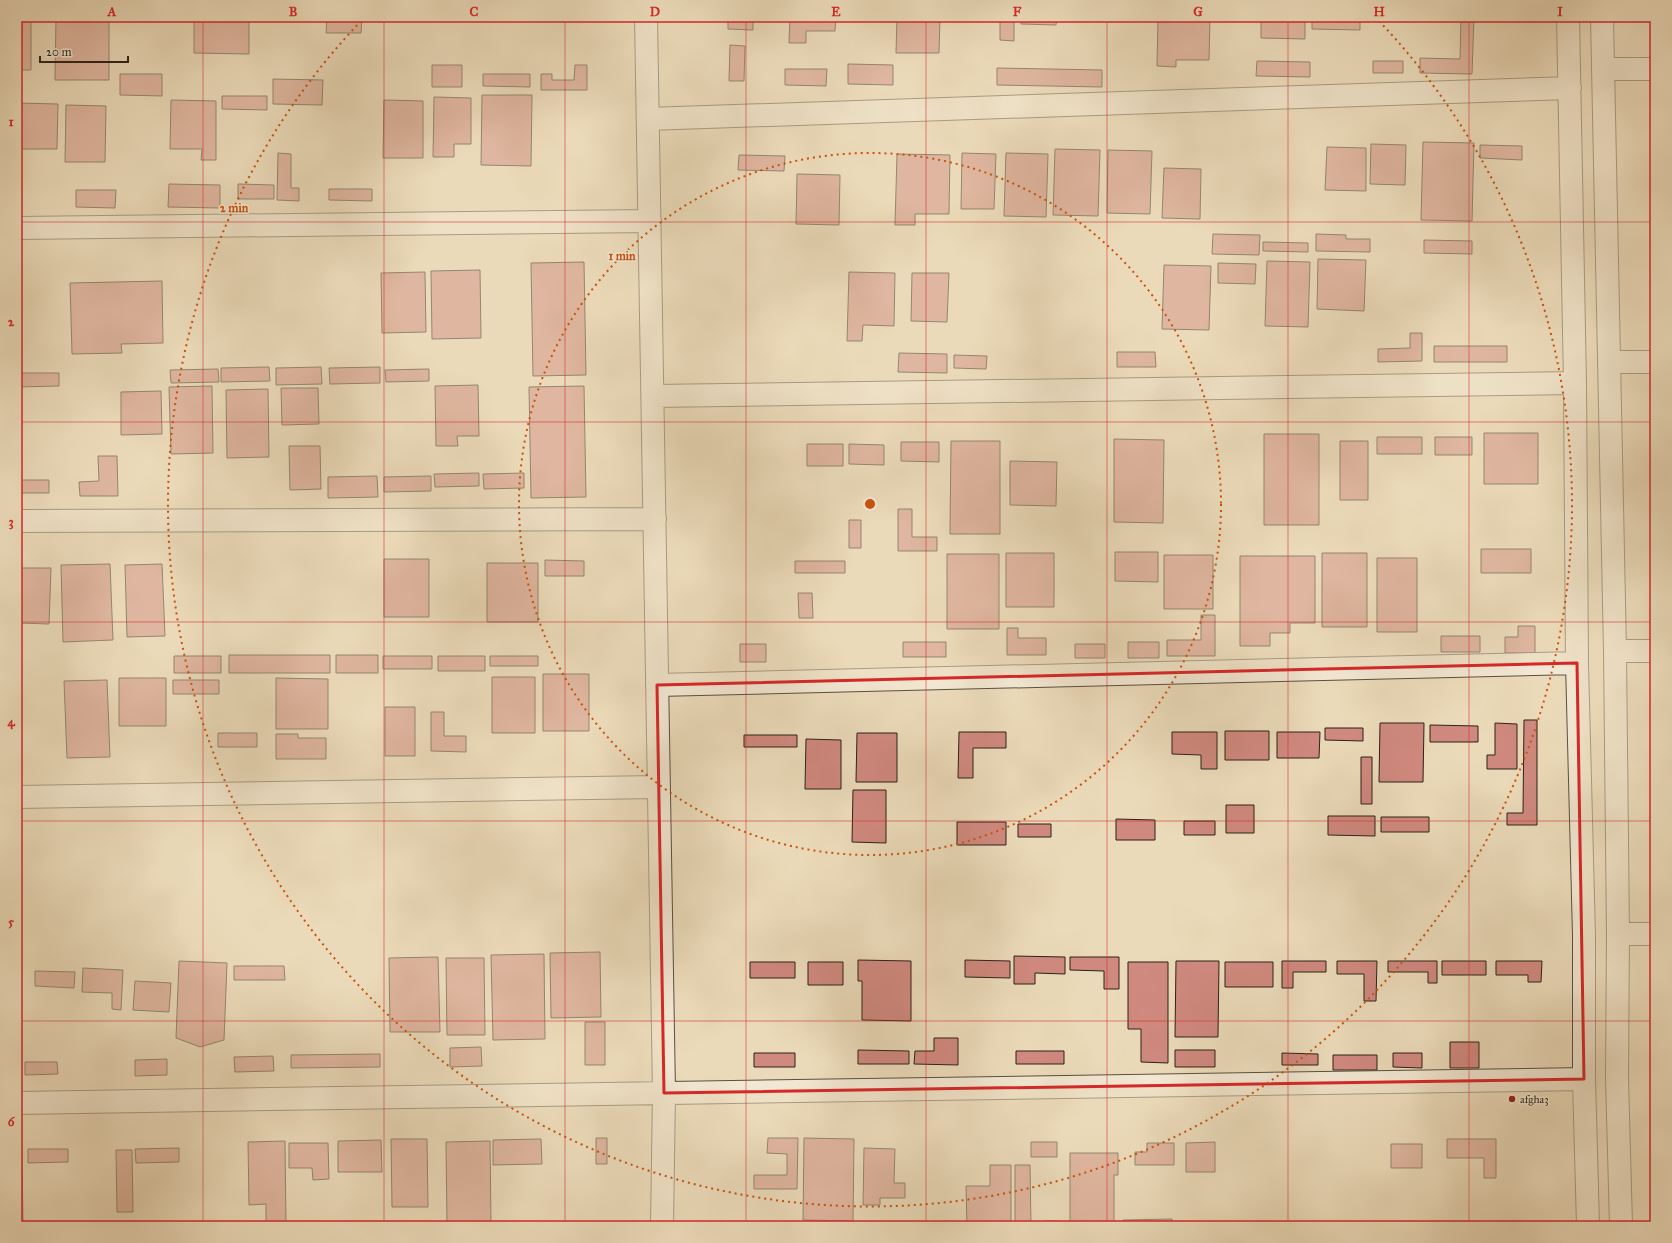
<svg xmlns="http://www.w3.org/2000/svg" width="1672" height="1243" font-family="'IM FELL Great Primer',serif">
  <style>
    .building { fill: #d0897f; stroke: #2a2218 }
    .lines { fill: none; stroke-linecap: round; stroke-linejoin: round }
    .minor-casing { stroke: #5a5040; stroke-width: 24 }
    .minor { stroke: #f2e7d2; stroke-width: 22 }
    .marked { fill: none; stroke: #d62828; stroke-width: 3; stroke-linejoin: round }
    .grid { fill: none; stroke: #d62828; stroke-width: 1; stroke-opacity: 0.55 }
    .ring { fill: none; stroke: #cc510e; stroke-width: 2; stroke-dasharray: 2 4 }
    .poi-dot { fill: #8f2418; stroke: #f2e7d2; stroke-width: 1.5 }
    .labels { text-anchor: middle; stroke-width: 3; stroke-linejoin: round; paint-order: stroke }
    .poi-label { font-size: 11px; fill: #2a2218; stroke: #f2e7d2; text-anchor: start }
    .centre { fill: #cc510e; stroke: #f2e7d2; stroke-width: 2 }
    .ring-label { font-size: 12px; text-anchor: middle; font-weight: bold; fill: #cc510e; stroke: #f2e7d2; stroke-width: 3; stroke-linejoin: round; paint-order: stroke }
    .neatline { fill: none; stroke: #d62828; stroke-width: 1.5 }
    .grid-label { font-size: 13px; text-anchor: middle; font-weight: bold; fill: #d62828 }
  </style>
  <rect width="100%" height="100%" fill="#ebdab9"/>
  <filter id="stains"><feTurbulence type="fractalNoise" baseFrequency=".005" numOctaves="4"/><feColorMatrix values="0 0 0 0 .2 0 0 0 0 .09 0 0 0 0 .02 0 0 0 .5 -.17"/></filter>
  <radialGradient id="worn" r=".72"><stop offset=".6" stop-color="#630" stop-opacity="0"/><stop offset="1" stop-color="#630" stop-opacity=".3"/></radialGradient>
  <path class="building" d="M17,17H31V70H17Z
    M56,17H109V80H55Z
    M194,17H261V18H249V54L194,53Z
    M327,17H362L361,33H326Z
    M728,17H753V30L728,29Z
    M790,17H836L835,31H806V43H789Z
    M897,17H940L939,53H896Z
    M1000,17H1014V41L1000,40Z
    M1021,17H1057L1056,25L1021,24Z
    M1158,17H1210L1209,60H1176V67L1157,66Z
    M1261,17H1305V39L1261,38Z
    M1312,17H1360V30L1312,29Z
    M1461,17H1474L1472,74L1420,73V58L1460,59Z
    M730,45L745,46L744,81H729Z
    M1257,61L1310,62V77L1256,76Z
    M1373,61H1403V73H1373Z
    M848,64L893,65V85L848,84Z
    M432,65H462V87H432Z
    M575,65H587V90H541V74H552V80H574Z
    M997,68L1102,70V87L997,85Z
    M785,69H827L826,86L785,85Z
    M120,74H162V96L120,95Z
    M483,74H530V87L483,86Z
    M273,79L323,80L322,105L273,104Z
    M482,95H532L531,166L481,165Z
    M222,96H267V110L222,109Z
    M434,97L471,98V144H454V157H433Z
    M171,100L216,101V160H201L202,149H170Z
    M384,100L423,101V158H383Z
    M17,103L58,104L57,149H17Z
    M66,105L106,106L105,162H65Z
    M1423,142L1474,143L1472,221L1421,220Z
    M1371,144L1406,145L1405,185L1370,184Z
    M1480,145L1522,146V160L1480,158Z
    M1327,147L1366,148V191L1325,190Z
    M1055,149L1100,150L1098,216L1053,215Z
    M1108,150L1152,151L1150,214L1107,213Z
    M278,153L291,154V188H299V201L277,200Z
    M962,153L996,154L994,209H961Z
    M1006,153L1048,154L1046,217L1004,216Z
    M897,154L950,155L949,214H915V225H895Z
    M739,155L785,156L784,171L738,170Z
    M1164,168L1201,169L1200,219L1162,218Z
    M797,174L840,175L839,225L796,224Z
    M169,184L220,185V208L168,207Z
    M238,184L274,185V199H238Z
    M329,189H372V201L329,200Z
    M76,190H116L115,208L76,207Z
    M1213,234L1260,235L1259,255L1212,254Z
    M1316,234L1346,235V239H1370V252L1316,251Z
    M1424,240L1472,241V254L1424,253Z
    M1263,242L1308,243V252L1263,251Z
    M1318,259L1366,260L1364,311L1317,309Z
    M1267,261L1310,262L1308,327L1265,326Z
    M584,262L586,375L533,376L531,263Z
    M1218,263L1256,264L1255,284L1218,283Z
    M1164,265L1211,266L1209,330L1162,329Z
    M480,270L481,338L432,339L431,271Z
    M425,272L426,332L382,333L381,273Z
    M849,272L895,273L894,326L863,325L862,341H847Z
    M912,273H949L947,322L911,321Z
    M162,281L163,343L121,344L122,353L72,354L70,283Z
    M1410,333H1422V361L1378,362V349L1410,348Z
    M1434,346H1507V362H1434Z
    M1117,352H1155L1156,367H1117Z
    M899,353L947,354V373L898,372Z
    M954,355L987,356L986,369L954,368Z
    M269,367L270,381L221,382V368Z
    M321,367L322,384L276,385V368Z
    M380,367V383L330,384L329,368Z
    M218,369L219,382L171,383L170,370Z
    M429,369V381L386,382L385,370Z
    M17,373H59V386L17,387Z
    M478,385L479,436H457L458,446H436L435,386Z
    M212,386L213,453L171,454L169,387Z
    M584,386L586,497L531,498L529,387Z
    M281,388H318L319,424L282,425Z
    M268,389L269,457L227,458L226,390Z
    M161,391L162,434L121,435V392Z
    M1484,433H1538V484H1484Z
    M1264,434H1319V525H1264Z
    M1377,437H1422V454H1377Z
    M1435,437H1472V455H1435Z
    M1114,439L1164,440L1163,523L1114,522Z
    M951,441H1000V534H950Z
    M1340,441H1368V500H1340Z
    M901,442H939V462L901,461Z
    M807,444H843V466H807Z
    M849,444L884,445V465L849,464Z
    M289,446H320L321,489L290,490Z
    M98,456H117L118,496H80L79,482L99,481Z
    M1010,461L1057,462L1056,506L1010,505Z
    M479,473V486L435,487L434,474Z
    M524,473V488L484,489L483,474Z
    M377,476L378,497L328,498V477Z
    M431,476V491L384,492V477Z
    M20,480H49V493H20Z
    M898,509H912V537H937V551H898Z
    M849,520H861V548H849Z
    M1481,549H1531V573H1481Z
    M1115,552H1158V582L1115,581Z
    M1006,553H1054V607H1006Z
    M1322,553H1367V627H1322Z
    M947,554H999V629H947Z
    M1164,555H1213V609H1164Z
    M1240,556H1315V623H1290V633H1270V646H1240Z
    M1377,558H1417V632H1377Z
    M384,559H429V617H384Z
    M545,560L584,561V576H545Z
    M795,561H845V573H795Z
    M487,563H538V622H487Z
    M110,564L113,640L63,642L61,565Z
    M162,564L165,636L127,637L125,565Z
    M20,568H51L49,624L19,623Z
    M798,593H812L813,618H799Z
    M1201,615H1215V656H1167V640H1201Z
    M1518,626H1535V653H1505V637H1518Z
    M1007,628H1018V638H1046V655H1007Z
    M1441,636H1480V652H1441Z
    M903,642H946V657H903Z
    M1128,642H1159V658H1128Z
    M740,644H766V662H740Z
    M1075,644H1105V658H1075Z
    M229,655H330V673H229Z
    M336,655H378V673H336Z
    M174,656H221V673H174Z
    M383,656H432V669H383Z
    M438,656H485V671H438Z
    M490,656H538V666H490Z
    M543,674H589V731H543Z
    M492,677H535V733H492Z
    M119,678H166V726H119Z
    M276,678L328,679V729H276Z
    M107,680L110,757L67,758L64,681Z
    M173,680H219V694H173Z
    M385,707H415V756H385Z
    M431,712H444V736H466V752L431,751Z
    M1524,720H1537V825H1507V813H1523Z
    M1380,723H1424L1423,782H1379Z
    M1495,723L1517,724V769H1487V755H1495Z
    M1430,725L1478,726V742H1430Z
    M1325,728H1363V741L1325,740Z
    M1225,731H1269V760H1225Z
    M959,732H1006V748H973V778H958Z
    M1172,732H1217V769H1201V755L1172,754Z
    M1277,732H1320L1319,758H1277Z
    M218,733H257V747H218Z
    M857,733H897V782H856Z
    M276,734H298V738H326V759H276Z
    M744,735H797V747H744Z
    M806,739L841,740V789H805Z
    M1361,757H1372V804H1361Z
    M853,790H886V843L852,842Z
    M1226,805H1254V833H1226Z
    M1328,816H1375V836L1328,835Z
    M1381,817H1429V832H1381Z
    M1116,819L1155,820V840H1116Z
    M1184,821H1215V835H1184Z
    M957,822H1006V845H957Z
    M1018,824H1051V837H1018Z
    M600,952L601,1017L551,1018L550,953Z
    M544,954L545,1039L493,1040L491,955Z
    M1014,956L1065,957V974L1035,973V984H1014Z
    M438,957L440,1032H390L389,958Z
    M1070,957H1119V989H1104V971L1070,970Z
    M446,958H484L485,1035H447Z
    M858,960L911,961V1021L862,1020V981H858Z
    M965,960L1010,961V978L965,977Z
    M179,961L227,963L224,1040L200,1047L176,1038Z
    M1176,961H1219L1218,1037H1175Z
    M1282,961H1326V972H1293V988H1282Z
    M1337,961H1377L1376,1001H1364V974H1337Z
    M1388,961H1437V983H1428V972H1388Z
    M1442,961H1486V975H1442Z
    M1496,961H1542L1541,982H1528V975H1496Z
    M750,962H795V978H750Z
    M808,962H843V985H808Z
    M1128,962H1168V1063L1141,1062V1029H1128Z
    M1225,962H1273V987H1225Z
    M234,966H284L285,980H234Z
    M83,968L123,970L121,1010L112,1009V993L82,992Z
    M35,971L75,972L74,988L35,986Z
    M17,978H19L18,1003H17Z
    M135,981L171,983L169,1012L133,1010Z
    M585,1022H605V1065H585Z
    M934,1038H958V1065L914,1064L915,1051H934Z
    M1450,1042H1479V1068H1450Z
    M481,1047L482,1066L450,1067V1048Z
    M858,1050L909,1051V1064H858Z
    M1175,1050H1215V1067H1175Z
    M1016,1051H1064V1064H1016Z
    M754,1053H795V1067H754Z
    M1282,1053L1318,1054V1065H1282Z
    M1393,1053H1422V1068L1393,1067Z
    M380,1054V1067L291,1068V1055Z
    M1333,1055H1377V1070H1333Z
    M273,1056L274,1071L235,1072L234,1057Z
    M167,1059V1075L135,1076V1060Z
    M25,1062H57L58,1074L25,1075Z
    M596,1138H607V1164H596Z
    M768,1138H798L797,1189H754V1175H787V1154L767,1153Z
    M804,1138L854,1139L853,1221L803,1220Z
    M391,1139H427L428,1207H392Z
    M541,1139L542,1164L493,1165V1140Z
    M1447,1139H1496V1178H1484V1158H1447Z
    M381,1140L382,1172H338V1141Z
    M285,1141L286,1226H266V1204L249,1205L248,1142Z
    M490,1141L491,1226H447L446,1142Z
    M1031,1142H1057V1157H1031Z
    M1215,1142V1172H1186V1143Z
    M289,1143H328L329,1179L313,1180L312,1168H289Z
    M1147,1143H1174V1165H1135V1152H1147Z
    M1391,1144H1422V1168H1391Z
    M179,1148V1162L136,1163L135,1149Z
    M864,1148L895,1149L894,1183H905V1198H880V1205H863Z
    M28,1149H68V1162L28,1163Z
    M116,1150H132L133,1212H117Z
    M1070,1153H1118V1175H1114V1226H1070Z
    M17,1159H22L23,1226H17Z
    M990,1165H1011V1226H967L966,1186H990Z
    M1015,1165H1030L1031,1226H1015Z
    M1172,1219V1226H1123V1220Z
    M1044,1221H1059V1226H1044Z
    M1174,1223H1185V1226H1174Z"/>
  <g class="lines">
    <defs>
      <path id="minor" d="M646,17L664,1093L662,1226
        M1568,17L1575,383L1577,663L1584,936V1079L1588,1226
        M1602,17L1615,651L1618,934L1617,1078L1621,1226
        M1603,69H1655
        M648,119L1570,88
        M17,228L650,221
        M1610,362H1655
        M653,396L1575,383
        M17,521L655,519
        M1615,651H1655
        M657,685L1577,663
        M17,797L658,787
        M1618,934H1655
        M17,1103L1584,1079"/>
    </defs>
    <use href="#minor" class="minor-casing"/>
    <use href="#minor" class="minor"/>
  </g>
  <path d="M0 0H1672V1243H0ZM1577,663L1584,1079L664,1093L657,685Z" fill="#ebdab9" fill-opacity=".55" fill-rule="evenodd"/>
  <path class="marked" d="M1577,663L1584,1079L664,1093L657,685Z"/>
  <path class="grid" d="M203,17V1226M384,17V1226M565,17V1226M746,17V1226M926,17V1226M1107,17V1226M1288,17V1226M1469,17V1226M17,222H1655M17,422H1655M17,622H1655M17,821H1655M17,1021H1655"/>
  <g class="ring">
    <circle cx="870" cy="504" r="351"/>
    <path d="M1379 21A702 702 0 1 1 361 21"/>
  </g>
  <circle class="poi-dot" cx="1512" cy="1099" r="4"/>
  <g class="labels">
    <g class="poi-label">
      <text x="1520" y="1103">afgha3</text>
    </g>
  </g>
  <circle cx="870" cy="504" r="6" class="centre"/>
  <g class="ring-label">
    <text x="234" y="212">2 min</text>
    <text x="622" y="260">1 min</text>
  </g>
  <rect width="1672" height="1243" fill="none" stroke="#ebdab9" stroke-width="44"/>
  <path d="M40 56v6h88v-6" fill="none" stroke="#2a2218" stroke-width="2"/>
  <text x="46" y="56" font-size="12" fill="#2a2218" stroke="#f2e7d2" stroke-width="3" paint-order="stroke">20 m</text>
  <rect x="22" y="22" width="1628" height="1199" class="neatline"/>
  <g class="grid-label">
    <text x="112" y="16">A</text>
    <text x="293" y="16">B</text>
    <text x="474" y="16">C</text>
    <text x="655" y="16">D</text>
    <text x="836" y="16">E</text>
    <text x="1017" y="16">F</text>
    <text x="1198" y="16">G</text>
    <text x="1379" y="16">H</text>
    <text x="1560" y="16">I</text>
    <text x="11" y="126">1</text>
    <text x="11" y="326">2</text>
    <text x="11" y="526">3</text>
    <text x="11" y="726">4</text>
    <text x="11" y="926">5</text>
    <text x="11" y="1126">6</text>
  </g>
  <rect width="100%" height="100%" filter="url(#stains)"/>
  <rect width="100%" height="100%" fill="url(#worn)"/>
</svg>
